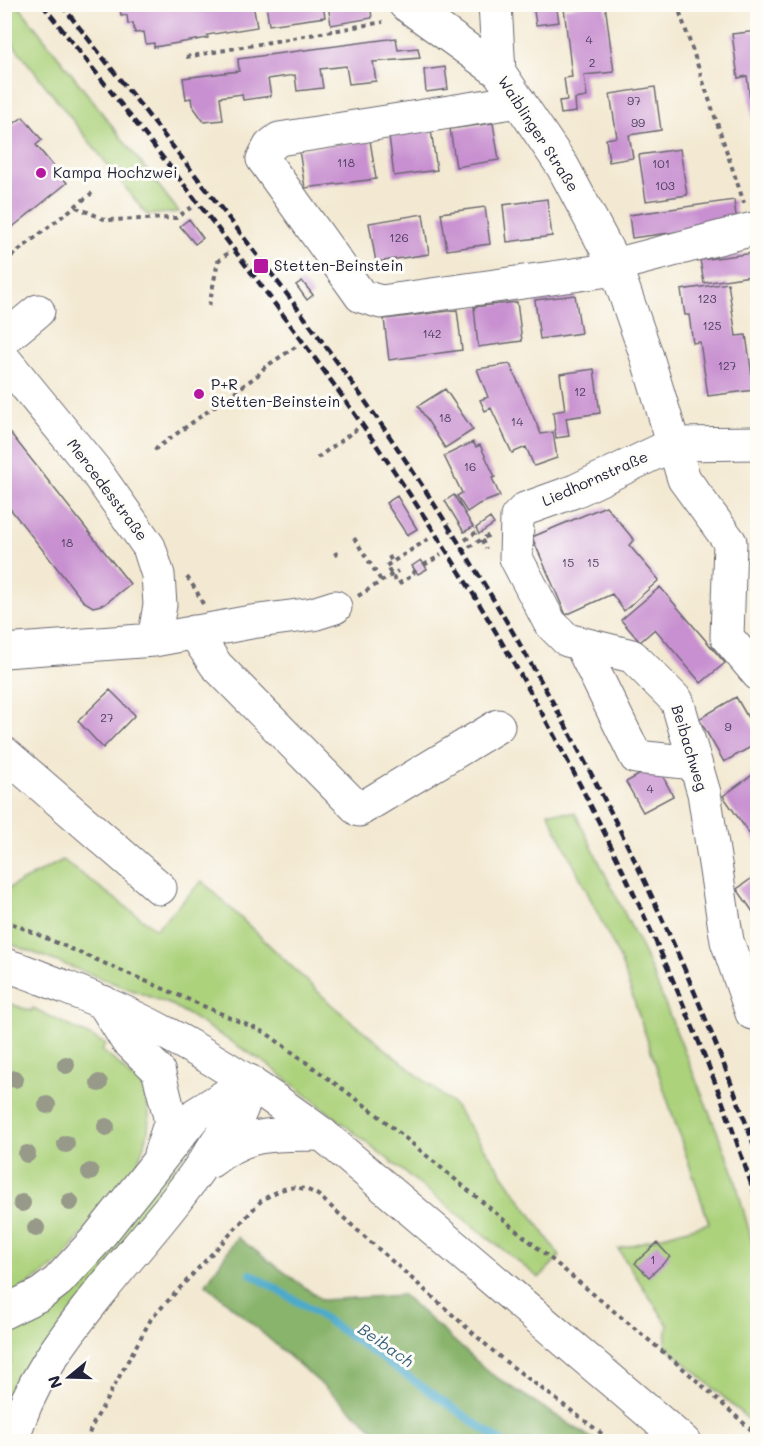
<svg xmlns="http://www.w3.org/2000/svg" width="762" height="1446" font-family="Mali,sans-serif">
  <style>
    .green { fill: #acd27c; stroke: #677a5c; stroke-width: 1.5 }
    .forest { fill: #89b46c; stroke: #566b54; stroke-width: 1.5 }
    .lines { fill: none; stroke-linecap: round; stroke-linejoin: round }
    .stream { stroke: #4daacb; stroke-width: 8 }
    .building { fill: #c890d0 }
    .minor-casing { stroke: #6b6870; stroke-width: 35 }
    .major-casing { stroke: #6b6870; stroke-width: 35 }
    .highway-casing { stroke: #6b6870; stroke-width: 35 }
    .path { stroke: #6b6870; stroke-width: 4; stroke-dasharray: 4.5 4.5; stroke-linecap: butt }
    .minor { stroke: #fff; stroke-width: 33 }
    .major { stroke: #fff; stroke-width: 33 }
    .highway { stroke: #fff; stroke-width: 33 }
    .rail { stroke: #22223b; stroke-width: 4.5; stroke-dasharray: 9 4.5; stroke-linecap: butt }
    .tree { fill: #979989 }
    .poi-dot { fill: #b5179e; stroke: #fdfcf7; stroke-width: 2 }
    .labels { text-anchor: middle; stroke-width: 6; stroke-linejoin: round; paint-order: stroke }
    .number-label { font-size: 12px; fill: #4c3e60 }
    .street-label { font-size: 15px; fill: #22223b; stroke: #fdfcf7 }
    .poi-label { font-size: 15px; fill: #22223b; stroke: #fdfcf7; text-anchor: start }
    .water-label { font-size: 16px; font-style: italic; fill: #355f7c; stroke: #fdfcf7 }
  </style>
  <rect width="100%" height="100%" fill="#fdfcf7"/>
  <filter id="ink" filterUnits="userSpaceOnUse"><feTurbulence type="fractalNoise" baseFrequency=".0167" numOctaves="2"/><feDisplacementMap in="SourceGraphic" scale="12" xChannelSelector="R" yChannelSelector="G"/><feConvolveMatrix kernelMatrix="1 2 1 2 8 2 1 2 1" color-interpolation-filters="sRGB"/></filter>
  <filter id="wash" filterUnits="userSpaceOnUse"><feTurbulence type="fractalNoise" baseFrequency=".008" numOctaves="4" result="noise"/><feDisplacementMap in="SourceGraphic" scale="24" xChannelSelector="R" yChannelSelector="G"/><feGaussianBlur stdDeviation="1.35" result="paint"/><feColorMatrix in="noise" values="0 0 0 0 0 0 0 0 0 0 0 0 0 0 0 0 0 1.4 0 .05"/><feComposite in="paint" operator="in"/></filter>
  <g filter="url(#wash)">
    <rect width="100%" height="100%" fill="#f3e9d2"/>
    <path class="green" d="M5,4L18,5L179,212L147,215L5,34Z
      M548,812L575,813L645,955L732,1168L757,1260V1427L665,1345L668,1325L618,1249L709,1223L620,959Z
      M63,860L156,929L202,881L333,1006L454,1105L560,1256L539,1278L267,1064L174,1006L5,942V890Z
      M5,1002L31,1011L33,1008L106,1044L102,1051L120,1065L131,1078L137,1074L145,1092L149,1114L148,1133L137,1165L61,1262L5,1300Z
      M217,1116L5,1424V1373L11,1362V1350L5,1346V1325Z"/>
    <path class="forest" d="M237,1237L322,1300L403,1295L491,1374L596,1441H387L206,1284Z"/>
    <g class="lines">
      <path class="stream" d="M251,1274L315,1312L502,1442"/>
    </g>
    <g id="blocks">
      <path class="building" d="M115,4H253L257,27L207,35L208,38L154,47V43L146,44L144,32L135,33L133,23L128,24L127,15L121,16L120,8L115,9Z
        M266,4H323L325,17L269,25Z
        M328,4H370L372,18L331,25Z
        M533,4H556L559,22L536,25Z
        M592,4H605L614,72L584,75L587,97L575,99L576,112L561,114L559,101L567,100L564,78L572,77L564,8Z
        M758,31V122L753,123L747,76L738,78L732,34Z
        M396,38L398,50L418,48L420,58L373,62L376,81L349,84L346,66L320,69L323,88L297,91L295,75L268,79L271,96L243,100L242,94L220,97L223,120L204,122L192,105L191,98L186,99L183,78L239,71L238,59Z
        M445,67L448,89L426,92L424,70Z
        M655,87L661,130L629,135L633,158L609,162L606,139L617,137L610,94Z
        M23,117L42,140L36,145L67,183L4,234V131Z
        M493,123L499,160L456,167L450,129Z
        M431,130L437,170L394,176L389,136Z
        M370,140L376,179L305,188L299,150Z
        M680,149L687,195L646,201L639,155Z
        M547,199L552,236L507,242L503,205Z
        M734,200L737,224L632,238L629,215Z
        M485,207L490,244L447,250L441,213Z
        M423,214L429,254L376,262L369,223Z
        M189,219L203,238L195,244L180,226Z
        M754,253L757,275L704,283L700,260Z
        M302,281L313,295L307,300L296,285Z
        M728,283L736,336L746,335L754,390L708,396L700,342L693,343L689,315H685L681,290Z
        M575,295L581,333L540,339L535,300Z
        M517,302L522,341L478,347L474,307Z
        M457,310L462,350L389,360L384,319Z
        M510,364L541,434L553,432L557,458L534,466L526,447L512,453L491,408L485,411L480,400L488,397L477,369Z
        M594,369L600,413L566,418L569,436L556,438L553,412L565,410L560,374Z
        M445,389L473,430L445,448L418,406Z
        M4,425L130,584L105,604L93,607L83,601L4,501Z
        M473,442L476,447L480,445L495,477L492,478L500,496L479,504L467,512L457,496L462,493L444,456Z
        M454,495L473,527L464,532L445,501Z
        M397,496L417,529L407,535L386,503Z
        M606,506L634,540L629,545L659,580L624,611L612,594L566,615L532,537Z
        M490,518L494,524L479,534L476,528Z
        M421,560L427,569L418,574L412,566Z
        M660,587L725,663L701,683L655,629L640,642L621,620Z
        M110,690L135,715L103,748L78,721Z
        M736,697L758,735V743L724,762L699,719Z
        M657,765L673,796L643,812L626,782Z
        M758,771V846L723,796Z
        M755,876L758,880V919L737,889Z
        M657,1243L670,1257L649,1277L635,1263Z"/>
    </g>
  </g>
  <g filter="url(#ink)">
    <use href="#blocks" fill-opacity="0" stroke="#6b6870" stroke-width="1.5"/>
    <g class="lines">
      <defs>
        <path id="minor" d="M405,4L499,72L563,167L615,265L647,357L684,479L730,542L727,637L758,674
          M495,4L499,72
          M519,101L279,139L270,146L263,159L361,296L381,302L616,269
          M615,265L753,229
          M4,339L38,311
          M4,359L94,469L149,547L158,575L160,605L154,640
          M758,443L674,444L575,491L525,509L517,517L516,558L550,623L567,640L632,656L677,701L704,793L727,941L752,1013L758,1007
          M194,632L216,665L359,810L498,726
          M581,645L636,757L695,763
          M4,651L154,640L251,622L313,614L335,607
          M4,753L160,888"/>
        <path id="major" d="M4,965C25,970 45,980 65,987C160,1024 240,1072 322,1134L684,1442"/>
        <path id="highway" d="M103,1002L126,1039L158,1070L171,1121L160,1154
          M211,1161C249,1130 276,1135 322,1134
          M4,1312L41,1294L58,1281L95,1241L196,1114L249,1081
          M12,1442C27,1386 61,1341 97,1296C137,1246 181,1199 215,1145C222,1134 231,1126 238,1116C244,1107 246,1092 249,1081"/>
      </defs>
      <use href="#minor" class="minor-casing"/>
      <use href="#major" class="major-casing"/>
      <use href="#highway" class="highway-casing"/>
      <path class="path" d="M677,4L744,203
        M186,57L383,22
        M76,207L106,220L176,218L192,207
        M4,262L92,193
        M209,306L218,261L228,253
        M154,450L258,375L265,367L297,346
        M317,458L357,429
        M354,538L382,582
        M465,540L478,531
        M482,540L486,549
        M469,547L489,535
        M335,552L339,560
        M389,556L392,562
        M424,565L441,555
        M415,570L412,576L398,584L386,566L430,538
        M187,577L196,590L203,604
        M358,596L398,571
        M4,920L266,1033L374,1112L686,1371L758,1436
        M86,1442L92,1426L151,1319L261,1201C282,1187 295,1182 318,1195L501,1358L613,1442"/>
      <use href="#minor" class="minor"/>
      <use href="#major" class="major"/>
      <use href="#highway" class="highway"/>
      <path class="rail" d="M42,4C193,196 348,388 475,597C572,758 656,928 723,1103C735,1136 746,1170 758,1203
        M61,4C175,151 294,295 398,449C545,669 671,907 758,1157"/>
    </g>
    <g class="tree">
      <circle cx="66" cy="1065" r="9"/>
      <circle cx="15" cy="1079" r="9"/>
      <circle cx="99" cy="1083" r="9"/>
      <circle cx="47" cy="1105" r="9"/>
      <circle cx="106" cy="1127" r="9"/>
      <circle cx="66" cy="1144" r="9"/>
      <circle cx="27" cy="1154" r="9"/>
      <circle cx="90" cy="1172" r="9"/>
      <circle cx="70" cy="1202" r="9"/>
      <circle cx="22" cy="1203" r="9"/>
      <circle cx="36" cy="1228" r="9"/>
    </g>
  </g>
  <g class="poi-dot">
    <circle cx="41" cy="173" r="6"/>
    <rect x="253" y="258" width="16" height="16" rx="3"/>
    <circle cx="199" cy="394" r="6"/>
  </g>
  <g class="labels">
    <g class="number-label">
      <text x="589" y="44">4</text>
      <text x="592" y="67">2</text>
      <text x="634" y="105">97</text>
      <text x="638" y="127">99</text>
      <text x="346" y="167">118</text>
      <text x="661" y="168">101</text>
      <text x="665" y="190">103</text>
      <text x="399" y="242">126</text>
      <text x="707" y="303">123</text>
      <text x="712" y="330">125</text>
      <text x="432" y="338">142</text>
      <text x="727" y="370">127</text>
      <text x="580" y="396">12</text>
      <text x="445" y="422">18</text>
      <text x="517" y="426">14</text>
      <text x="470" y="471">16</text>
      <text x="67" y="547">18</text>
      <text x="568" y="567">15</text>
      <text x="593" y="567">15</text>
      <text x="107" y="722">27</text>
      <text x="728" y="731">9</text>
      <text x="650" y="793">4</text>
      <text x="653" y="1264">1</text>
    </g>
    <g class="street-label">
      <text transform="translate(538 134) rotate(57)" y="5">Waiblinger Straße</text>
      <text transform="translate(595 479) rotate(-24)" y="5">Liedhornstraße</text>
      <text transform="translate(107 490) rotate(53)" y="5">Mercedesstraße</text>
      <text transform="translate(689 748) rotate(73)" y="5">Beibachweg</text>
    </g>
    <g class="poi-label">
      <text x="53" y="178">Kampa Hochzwei</text>
      <text x="274" y="271">Stetten-Beinstein</text>
      <text x="211" y="390">P+R<tspan x="211" dy="17">Stetten-Beinstein</tspan></text>
    </g>
    <g class="water-label">
      <text transform="translate(386 1345) rotate(35)" y="6">Beibach</text>
    </g>
  </g>
  <rect width="762" height="1446" fill="none" stroke="#fdfcf7" stroke-width="24"/>
  <g transform="translate(69 1377) rotate(251)" stroke="#fdfcf7" stroke-width="4.5" paint-order="stroke">
  <path d="M0-4.5L10 22L0 15L-10 22Z" fill="#22223b"/>
  <text y="-9" font-size="16" font-weight="bold" text-anchor="middle" fill="#22223b">N</text>
  </g>
</svg>
